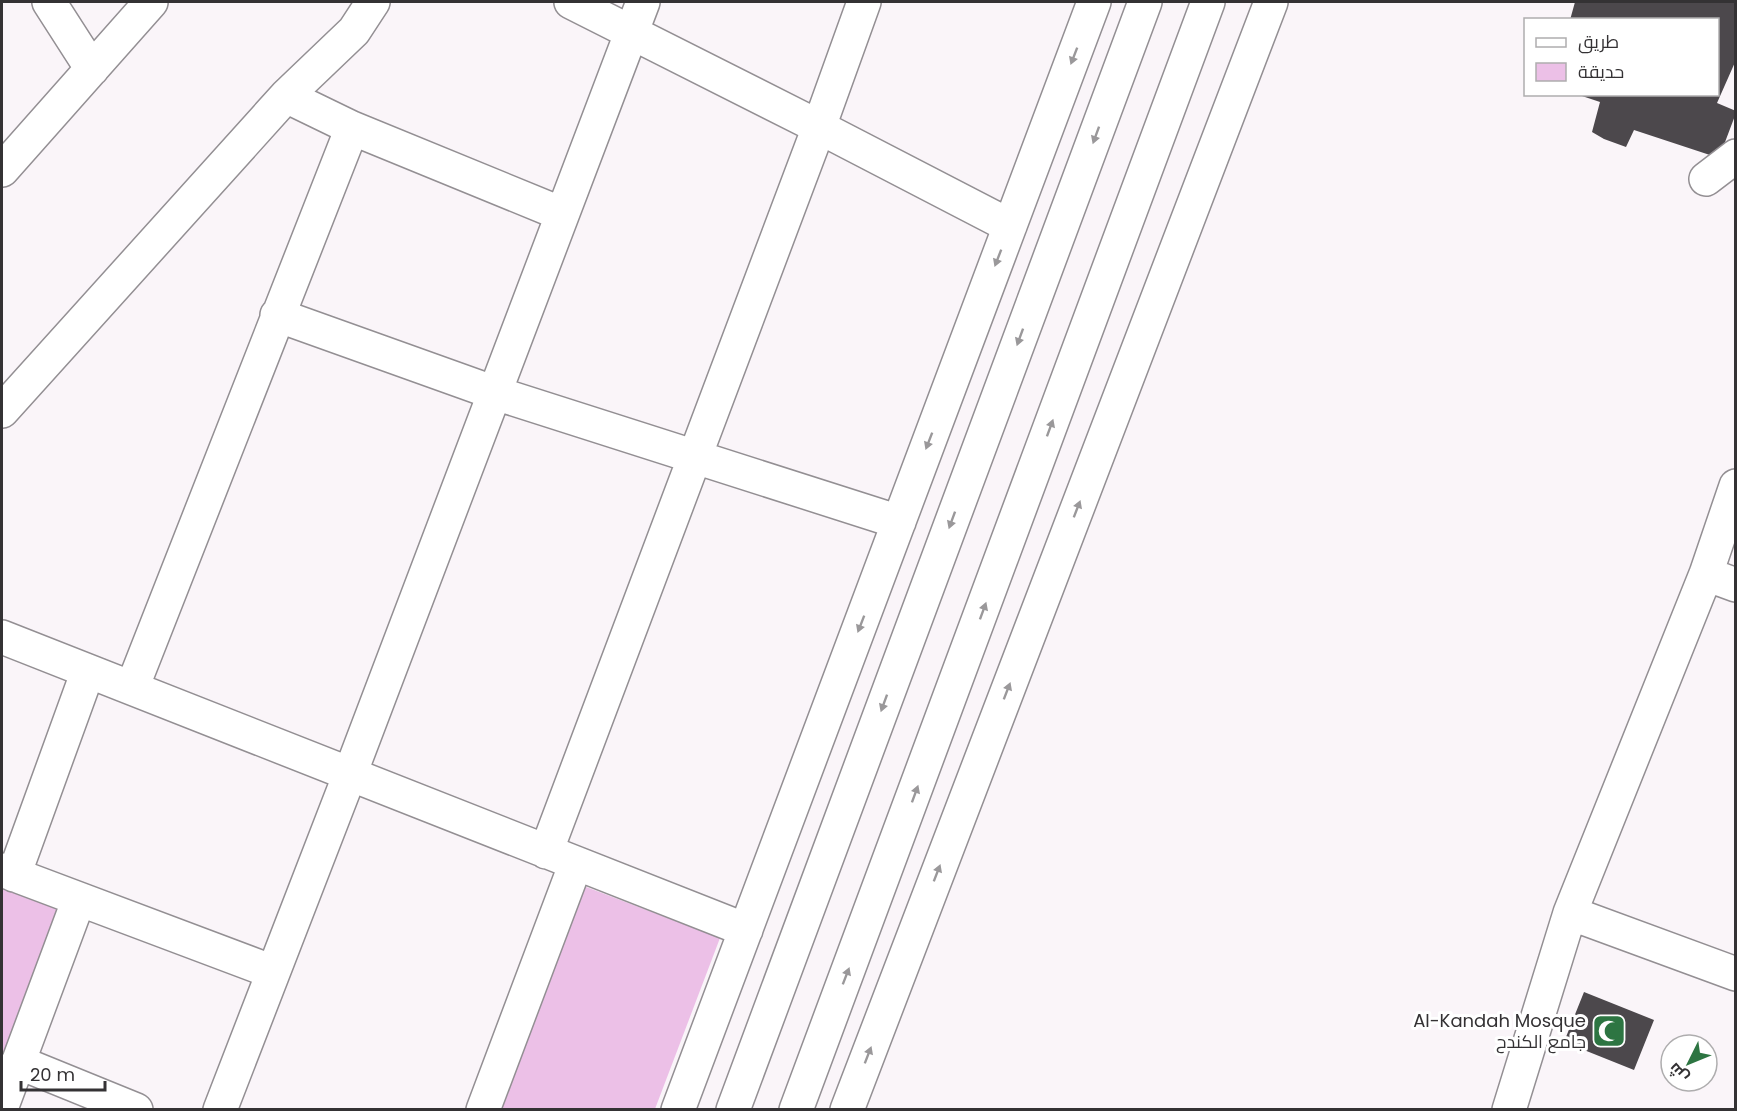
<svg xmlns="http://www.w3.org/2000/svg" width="1737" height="1111" font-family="Poppins,Cairo,sans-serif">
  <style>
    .green { fill: #ecc0e7 }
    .building { fill: #4c484c }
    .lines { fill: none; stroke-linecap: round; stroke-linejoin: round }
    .minor-casing { stroke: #938f93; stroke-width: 36 }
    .major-casing { stroke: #938f93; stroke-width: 36 }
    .minor { stroke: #fff; stroke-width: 33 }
    .major { stroke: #fff; stroke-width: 33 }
    .oneway { fill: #9a989a }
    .labels { text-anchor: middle; stroke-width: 6; stroke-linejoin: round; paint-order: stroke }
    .poi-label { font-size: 18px; fill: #343234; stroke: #fff; text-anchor: end }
  </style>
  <rect width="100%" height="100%" fill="#faf5f9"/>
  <path class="green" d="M2,884L65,907L2,1077Z
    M581,885L720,938L655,1109L496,1110Z"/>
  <path class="building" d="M1575,2H1736V60L1717,103L1736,111V113L1719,158L1634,130L1626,147L1604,139L1592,132L1600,102L1579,95L1718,94V20H1570Z
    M1584,992L1654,1020L1634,1070L1564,1042Z"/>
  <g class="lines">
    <defs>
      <path id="minor" d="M49,2L92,69
        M571,2L819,127L1010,226
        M286,96L352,128L562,214
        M2,170L151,2
        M1706,179L1736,156
        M277,315L495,393L899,522
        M2,411L286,96L354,31L373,2
        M1706,574L1736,585
        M2,637L746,930
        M132,688L352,128
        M546,852L819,127L864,2
        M2,870L273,972
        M14,875L88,671
        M1570,913L1736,974
        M18,1062L136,1110
        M2,1106L79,899
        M220,1110L350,774L643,2
        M483,1110L576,863
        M678,1110L1094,2
        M847,1110L1271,2
        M1509,1110L1570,913L1706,574L1736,486"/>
      <path id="major" d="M733,1110L1145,2
        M796,1110L1208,2"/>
    </defs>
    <use href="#minor" class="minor-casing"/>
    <use href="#major" class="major-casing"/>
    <use href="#minor" class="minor"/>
    <use href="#major" class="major"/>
  </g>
  <defs><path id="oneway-solid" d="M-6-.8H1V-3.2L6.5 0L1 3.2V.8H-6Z" transform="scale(1.5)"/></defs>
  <g class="oneway">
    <use href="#oneway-solid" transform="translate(1074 56) rotate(111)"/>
    <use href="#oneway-solid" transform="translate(1096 135) rotate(110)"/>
    <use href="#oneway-solid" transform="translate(998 258) rotate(111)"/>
    <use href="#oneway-solid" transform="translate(1020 337) rotate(110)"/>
    <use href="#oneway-solid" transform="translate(1050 428) rotate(-70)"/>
    <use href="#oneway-solid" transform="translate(929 441) rotate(111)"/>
    <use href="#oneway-solid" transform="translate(1077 509) rotate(-69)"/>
    <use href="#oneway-solid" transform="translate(952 520) rotate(110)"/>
    <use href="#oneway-solid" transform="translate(983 611) rotate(-70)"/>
    <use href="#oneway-solid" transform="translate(861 624) rotate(111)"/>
    <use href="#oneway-solid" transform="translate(1007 691) rotate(-69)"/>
    <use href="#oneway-solid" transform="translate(884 703) rotate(110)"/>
    <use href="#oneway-solid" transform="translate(915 794) rotate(-70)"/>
    <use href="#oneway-solid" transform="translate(937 873) rotate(-69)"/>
    <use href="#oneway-solid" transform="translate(846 976) rotate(-69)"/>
    <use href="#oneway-solid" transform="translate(868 1055) rotate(-69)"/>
  </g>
  <defs>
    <symbol id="mosque-square" viewBox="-11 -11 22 22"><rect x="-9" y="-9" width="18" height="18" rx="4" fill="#2d7542" stroke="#fff"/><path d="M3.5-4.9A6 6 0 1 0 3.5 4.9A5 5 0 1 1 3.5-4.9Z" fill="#fff"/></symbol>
  </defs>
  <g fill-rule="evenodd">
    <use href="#mosque-square" x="1590" y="1012" width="38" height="38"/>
  </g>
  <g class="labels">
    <g class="poi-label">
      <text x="1586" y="1027">Al-Kandah Mosque<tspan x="1586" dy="21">جامع الكندح</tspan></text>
    </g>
  </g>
  <rect width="1737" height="1111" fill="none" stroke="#343234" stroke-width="6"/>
  <rect x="1524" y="18" width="195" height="78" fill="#ffffff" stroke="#aeadae" stroke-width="1.5"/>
  <rect x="1536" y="38" width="30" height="9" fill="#ffffff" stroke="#aeadae" stroke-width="1.5"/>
  <text x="1578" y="48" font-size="18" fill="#343234">طريق</text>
  <rect x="1536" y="63" width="30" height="18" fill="#ecc0e7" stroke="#aeadae" stroke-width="1.5"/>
  <text x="1578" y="78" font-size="18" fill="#343234">حديقة</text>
  <g transform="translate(1689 1063) rotate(227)"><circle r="28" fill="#ffffff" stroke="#aeadae" stroke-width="1.5"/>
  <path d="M0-4.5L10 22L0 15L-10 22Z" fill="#2d7542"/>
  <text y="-9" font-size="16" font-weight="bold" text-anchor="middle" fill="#343234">ش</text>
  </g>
  <path d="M21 1081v9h84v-9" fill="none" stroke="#343234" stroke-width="3"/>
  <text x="30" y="1081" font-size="18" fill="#343234" stroke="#ffffff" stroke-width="4.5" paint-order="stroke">20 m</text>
</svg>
